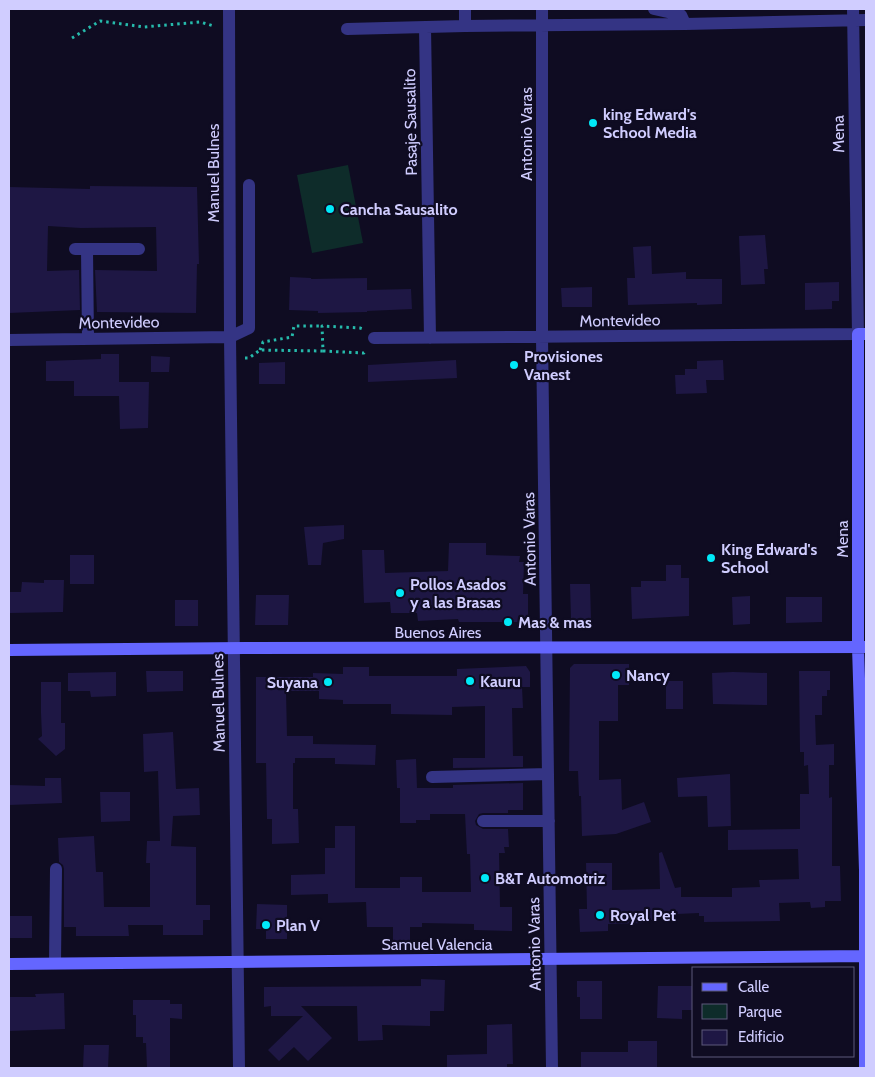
<svg xmlns="http://www.w3.org/2000/svg" width="875" height="1077" font-family="Cabin,sans-serif">
  <style>
    .green { fill: #0e2c2a }
    .building { fill: #1e1744 }
    .lines { fill: none; stroke-linecap: round; stroke-linejoin: round }
    .path { stroke: #26baab; stroke-width: 3; stroke-dasharray: 2.5 4; stroke-linecap: butt }
    .street { stroke: #343484; stroke-width: 12 }
    .secondary { stroke: #6466ff; stroke-width: 12 }
    .poi-dot { fill: #00e9f8; stroke: #0f0c22; stroke-width: 2 }
    .labels { text-anchor: middle; stroke-width: 4.5; stroke-linejoin: round; paint-order: stroke }
    .poi-label { font-size: 16px; font-weight: bold; fill: #d0cdff; stroke: #0f0c22; text-anchor: start }
    .street-label { font-size: 16px; fill: #d0cdff; stroke: #0f0c22 }
  </style>
  <rect width="100%" height="100%" fill="#0f0c22"/>
  <path class="green" d="M348,165L363,243L312,253L297,175Z"/>
  <path class="building" d="M90,186L197,187L199,264H197L196,313L97,312L95,270L157,271L156,227L81,228L48,226L47,271L79,270L80,310L9,313V187L90,189Z
    M765,235L768,269H764L765,284L741,285L739,236Z
    M651,246L652,274L686,272V279H722V304L697,305V303L628,305L627,278H635L633,247Z
    M290,277L311,278V279L367,278V290L411,289L412,309L367,311V312L318,313V311L289,310Z
    M839,282V301H832V309L805,310V283Z
    M592,287V307H562L561,288Z
    M101,354H119V382H149L148,428L120,429L119,396H74V381H46V361L101,359Z
    M151,356L170,357L169,372H151Z
    M456,360L457,378L368,382V365Z
    M723,360L724,380H706L707,393L676,394L675,375H685V369H697V361Z
    M285,362V384H259V363Z
    M344,525V539L323,543L321,565H308L304,527Z
    M449,543H486V555L520,556L519,562H524L523,594H528V622H459L458,619L418,621L417,613H391L390,602L364,603L362,550H384L385,573L448,571Z
    M70,555H94V584H70Z
    M666,565H681V578H689V616L632,619L631,587H641V581H666Z
    M44,580H64L63,612L9,613V592H21L22,582L44,583Z
    M570,584H590L591,619H571Z
    M256,595H289L288,625H255Z
    M750,596V624L733,625L732,597Z
    M786,597H822V622L786,623Z
    M175,600H198V626H175Z
    M574,664H629V685H618V721H599V780L621,779L622,810L644,802L651,822L616,834L582,836L581,796H579L578,771H569L570,668Z
    M526,666L530,672V687H522L523,708H512L513,756H523V767L453,768V758H485V706L452,707V715L391,714V704H343V700L319,699V691H286L287,736H313V744L376,745L375,765L335,764V758H295V763H293V809H298L299,843L272,844V819H267L266,763H256V677H313V673L343,674V667H369V676H457V669Z
    M146,671H183V691L147,692Z
    M799,671H830V690H827V696H822V715H815L816,745L834,744V765H829V798L832,797V866H840L841,901H825V907L811,908L810,902L779,903L780,921L704,922V916H699V913L655,915V920H646V923L608,924V931L580,932L579,909H587L586,863H612V890L660,889L659,853L662,852L675,888L681,887V897H732V888L760,887L759,880L799,879L798,849L728,850V830L800,829V794H809L808,765L804,766V752H800Z
    M116,672V696L91,697L90,691H68V673Z
    M733,672L767,673V705L713,704L712,673Z
    M666,681H683V709H666Z
    M41,682H61V723H65V749L56,756L38,739L42,736L41,713Z
    M173,732L176,789L199,788L200,815L173,816L171,846L196,847V905H210V920H203V935H163V925H128L129,936H76V927H64V869L63,865L59,862L58,838L94,836L96,872H103L104,907H150V863H146L147,841H160L158,771L144,772L143,734Z
    M416,759L417,788H453V785L523,783V810H508V813H483L479,814L475,821L476,825L483,829H508L509,847H504L505,853H499L500,907H512V931L474,930V924L422,923V927H410V941H393V927H367L366,902L328,903V894L291,895V875L325,874V848H335V826H355V888H400V877H422V892H471L470,854H467L465,814H430V820H416V823H400V788H397L396,760Z
    M730,774L731,826L708,827L707,796L678,797L677,778Z
    M45,778H61L62,803L9,805V785L45,786Z
    M100,792H130V821L101,822Z
    M257,904L287,905V939H266V929H256Z
    M9,916H32V938H9Z
    M421,979L445,980L444,1011H430V1026L382,1025L383,1040L358,1041L357,1006H301L332,1038L308,1061L294,1047L279,1061L268,1050L303,1016H271V1006L264,1007V987L421,986Z
    M577,981H602V1019H580V997H577Z
    M658,986H694V1010H682V1019L657,1018Z
    M64,993L65,1029L9,1031V997H36L35,994Z
    M133,1000H170V1004H182V1019L170,1018V1068H147L146,1043H143V1037H136V1015H133Z
    M512,1024L513,1064H507V1068H447V1055L487,1054V1025Z
    M628,1041H657V1068H581V1052H628Z
    M84,1045H109L108,1068H83Z"/>
  <g class="lines">
    <path class="path" d="M72,38L100,21L144,27L200,22L214,26
      M260,350L263,342L292,337L294,326H322
      M323,351L364,353L366,350
      M245,358H249L260,350L323,351L322,326L360,328L363,329"/>
    <path class="street" d="M229,9L230,337L239,1068
      M542,9V338L552,1068
      M654,9L681,15L685,24
      M465,26V9
      M425,27L430,338
      M347,29L465,26L685,24L866,20
      M75,249H139
      M87,250L88,339
      M374,338L858,334L853,9
      M9,340L230,337L249,328V185
      M432,777L548,774
      M483,821H549
      M55,963L56,869"/>
    <path class="secondary" d="M9,650L245,648L866,647
      M9,964L866,956
      M865,1068V870L858,647V334H866"/>
  </g>
  <g class="poi-dot">
    <circle cx="593" cy="123" r="5"/>
    <circle cx="330" cy="209" r="5"/>
    <circle cx="514" cy="365" r="5"/>
    <circle cx="711" cy="558" r="5"/>
    <circle cx="400" cy="593" r="5"/>
    <circle cx="508" cy="622" r="5"/>
    <circle cx="616" cy="675" r="5"/>
    <circle cx="470" cy="681" r="5"/>
    <circle cx="328" cy="682" r="5"/>
    <circle cx="485" cy="878" r="5"/>
    <circle cx="600" cy="915" r="5"/>
    <circle cx="266" cy="925" r="5"/>
  </g>
  <g class="labels">
    <g class="poi-label">
      <text x="603" y="120">king Edward's<tspan x="603" dy="18">School Media</tspan></text>
      <text x="340" y="215">Cancha Sausalito</text>
      <text x="524" y="362">Provisiones<tspan x="524" dy="18">Vanest</tspan></text>
      <text x="721" y="555">King Edward's<tspan x="721" dy="18">School</tspan></text>
      <text x="410" y="590">Pollos Asados<tspan x="410" dy="18">y a las Brasas</tspan></text>
      <text x="518" y="628">Mas &amp; mas</text>
      <text x="626" y="681">Nancy</text>
      <text x="480" y="687">Kauru</text>
      <text x="318" y="688" text-anchor="end">Suyana</text>
      <text x="495" y="884">B&amp;T Automotriz</text>
      <text x="610" y="921">Royal Pet</text>
      <text x="276" y="931">Plan V</text>
    </g>
    <g class="street-label">
      <text transform="translate(410 122) rotate(-91)" y="6">Pasaje Sausalito</text>
      <text transform="translate(526 134) rotate(-90)" y="6">Antonio Varas</text>
      <text transform="translate(838 134) rotate(-91)" y="6">Mena</text>
      <text transform="translate(213 173) rotate(-90)" y="6">Manuel Bulnes</text>
      <text transform="translate(620 320) rotate(-1)" y="6">Montevideo</text>
      <text transform="translate(119 322) rotate(-1)" y="6">Montevideo</text>
      <text transform="translate(529 539) rotate(-91)" y="6">Antonio Varas</text>
      <text transform="translate(842 539) rotate(-90)" y="6">Mena</text>
      <text x="438" y="638">Buenos Aires</text>
      <text transform="translate(218 703) rotate(-91)" y="6">Manuel Bulnes</text>
      <text x="437" y="950">Samuel Valencia</text>
      <text transform="translate(534 944) rotate(-91)" y="6">Antonio Varas</text>
    </g>
  </g>
  <rect width="875" height="1077" fill="none" stroke="#d0cdff" stroke-width="20"/>
  <rect x="692" y="967" width="162" height="90" fill="#0f0c22" stroke="#5c597a"/>
  <rect x="702" y="983" width="25" height="8" fill="#6466ff" stroke="#5c597a"/>
  <text x="738" y="992" font-size="15" fill="#d0cdff">Calle</text>
  <rect x="702" y="1004" width="25" height="15" fill="#0e2c2a" stroke="#5c597a"/>
  <text x="738" y="1017" font-size="15" fill="#d0cdff">Parque</text>
  <rect x="702" y="1030" width="25" height="15" fill="#1e1744" stroke="#5c597a"/>
  <text x="738" y="1042" font-size="15" fill="#d0cdff">Edificio</text>
</svg>
